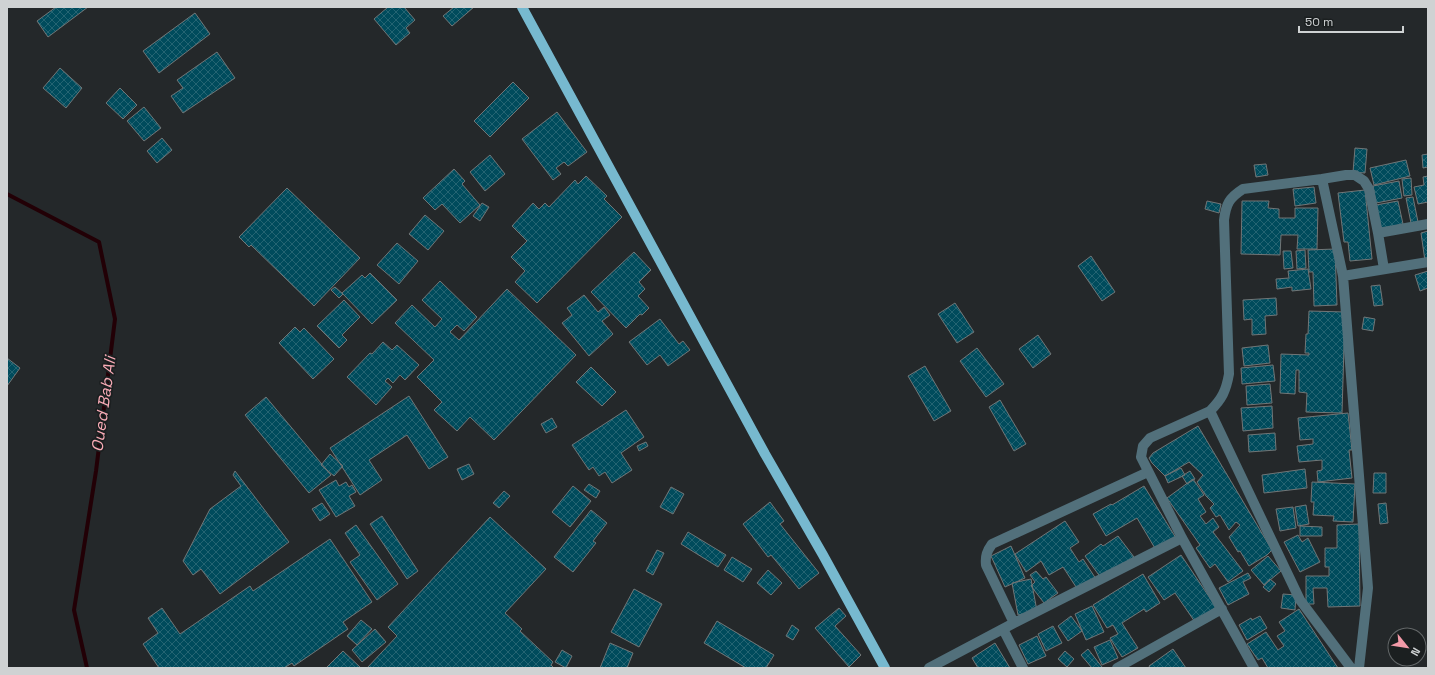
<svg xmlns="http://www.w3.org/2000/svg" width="1435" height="675" font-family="'Space Grotesk',sans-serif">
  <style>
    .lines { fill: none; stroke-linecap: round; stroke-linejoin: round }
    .stream { stroke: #220006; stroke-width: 4 }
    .building { fill: url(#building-cross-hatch); stroke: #717677 }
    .minor { stroke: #52707b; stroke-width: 10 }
    .major { stroke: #77b9cf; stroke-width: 10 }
    .labels { text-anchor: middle; stroke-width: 3.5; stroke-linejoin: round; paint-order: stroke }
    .water-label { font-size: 16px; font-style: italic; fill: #faacb7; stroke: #1b1f20 }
  </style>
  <defs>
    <pattern id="building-cross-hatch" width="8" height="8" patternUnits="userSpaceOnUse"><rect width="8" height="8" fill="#004b5c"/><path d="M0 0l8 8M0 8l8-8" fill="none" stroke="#246472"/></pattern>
  </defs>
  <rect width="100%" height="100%" fill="#24282a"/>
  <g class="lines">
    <path class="stream" d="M7,194L99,242L115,319L96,471L74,610L87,668"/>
  </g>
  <path class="building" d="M56,7H88L48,37L37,21Z
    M388,7H404L415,20L406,28L410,33L396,45L374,19Z
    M454,7H474L452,26L443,16Z
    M195,13L210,34L159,73L143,51Z
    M217,52L235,78L183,113L171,96L183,88L177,80Z
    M60,68L82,88L66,108L43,88Z
    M513,82L529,98L490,137L474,121Z
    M120,88L137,105L123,119L106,103Z
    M144,107L161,128L144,141L127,121Z
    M557,112L587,152L568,166L564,162L556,168L561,174L553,180L522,139Z
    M162,138L172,150L157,163L147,151Z
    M1355,148L1367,149L1365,173L1353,172Z
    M1428,154V167L1423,168L1422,155Z
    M490,155L505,174L485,191L470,172Z
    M1406,160L1410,176L1374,185L1370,168Z
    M1266,164L1268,175L1256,177L1254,165Z
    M454,169L465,181L462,184L480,205L460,223L442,204L435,210L423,198Z
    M586,176L607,196L604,199L622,217L537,303L515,282L525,271L511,257L527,241L512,226L533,203L539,209L545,203L549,207L575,180L578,184Z
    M1428,176V202L1418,204L1414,187L1424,185L1423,177Z
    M1411,178L1412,195L1404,196L1402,179Z
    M1399,181L1402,198L1376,203L1373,186Z
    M1314,187L1316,203L1295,206L1293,189Z
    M287,188L360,258L314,306L251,245L249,247L239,237Z
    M1365,190L1372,259L1350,261L1348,242H1344L1338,193Z
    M1413,197L1418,222L1411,223L1406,198Z
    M1207,201L1221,204L1219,213L1205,209Z
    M1242,201H1269L1268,208L1279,209V218H1295V208H1318L1317,249H1297L1298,235H1281L1280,255L1241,254Z
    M1398,201L1403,224L1381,229L1376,205Z
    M482,203L489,207L480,221L473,216Z
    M425,215L444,231L428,250L409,234Z
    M1428,231V261H1425L1421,233Z
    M397,243L418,261L399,284L377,265Z
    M1335,249L1337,305L1314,306L1313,272H1309L1308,250Z
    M1305,250L1306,268L1297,269L1296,251Z
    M1283,251H1291L1293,268L1284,269Z
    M634,252L651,270L639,282L645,289L638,296L649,308L642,315L640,314L626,328L591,292Z
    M1091,256L1115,292L1102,301L1078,266Z
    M1308,269L1311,289L1292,291V287L1277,289L1276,279L1289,278L1288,271Z
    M1428,271V288L1420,291L1415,275Z
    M370,273L397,300L372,324L342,293L362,275L365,278Z
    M440,281L477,317L464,331L457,325L450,332L459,340L507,289L576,355L494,440L470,417L457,431L434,410L442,402L417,377L434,360L395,323L412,305L435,327L442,319L422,300Z
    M1380,285L1383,305L1374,306L1371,286Z
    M335,287L343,294L339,298L331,290Z
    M584,295L598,312L604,307L610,315L602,321L613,334L589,356L562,323L572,315L567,308Z
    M1276,298L1277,315L1265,316L1266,334L1252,335V319L1244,320L1243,300Z
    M344,300L360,317L342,335L347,340L339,348L317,326Z
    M955,303L974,332L957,343L938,314Z
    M1309,311L1345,312L1342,413L1306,412L1307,393L1299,392V370H1296L1295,394L1280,393L1281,354L1309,355V353H1305L1306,334H1308Z
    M1364,317L1375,319L1373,331L1362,329Z
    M660,319L679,344L683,341L690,350L668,366L660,355L647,365L629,342Z
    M295,327L300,332L304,328L334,359L313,379L279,343Z
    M1038,335L1051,354L1033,368L1019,349Z
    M383,342L392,350L397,345L419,365L405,380L400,375L393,383L388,378L385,381L392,387L376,405L347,377L370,353L372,354Z
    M1268,345L1270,363L1244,366L1242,348Z
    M977,348L1004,384L986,397L960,361Z
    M7,358L20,368L7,386Z
    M1273,365L1275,381L1242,384L1241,368Z
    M925,366L951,411L934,421L908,376Z
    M591,367L616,392L602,406L576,382Z
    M1270,384L1272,403L1247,405L1246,386Z
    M409,396L448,457L429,469L407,435L369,460L382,480L360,495L330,448Z
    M266,397L331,475L309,493L245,415Z
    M1000,400L1026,444L1014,451L989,407Z
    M1272,406L1273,428L1243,431L1241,408Z
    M626,410L644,437L621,453L632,470L612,483L605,472L599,476L593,467L589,470L572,445Z
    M1348,413L1352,450H1349L1352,478L1318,482L1317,471L1322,470V460L1299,462L1297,446L1313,444V439L1300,440L1298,418Z
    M552,418L557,427L546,433L541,424Z
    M1198,426L1272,550L1267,555L1249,566L1240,551L1238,552L1229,537L1240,525L1236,522L1229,530L1220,515L1216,517L1210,508L1214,504L1206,496L1197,482L1203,475L1189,462L1165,476L1152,463L1149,458L1153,453Z
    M1275,433L1276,450L1249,452L1248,435Z
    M646,442L648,446L639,451L637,446Z
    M330,454L343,466L334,476L321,465Z
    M469,464L474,474L462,480L457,469Z
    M1181,468L1185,475L1168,483L1165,476Z
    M1305,469L1307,488L1264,493L1262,475Z
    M235,471L289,542L220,594L201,569L193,575L183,561L210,509L241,486L233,475Z
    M1190,471L1195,479L1187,484L1182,476Z
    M1374,473H1386V493H1373Z
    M1193,479L1204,495L1198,499L1206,512L1200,516L1206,524L1213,518L1219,527L1213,532L1243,571L1228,582L1215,564L1210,568L1196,548L1200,545L1167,498Z
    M336,480L339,486L346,482L349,487L352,485L356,492L349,496L355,506L336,517L319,490Z
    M1312,482L1355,484L1353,522L1333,521L1334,516L1313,515L1314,502H1311Z
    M589,484L600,491L596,498L584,490Z
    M573,486L591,501L570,527L552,512Z
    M1144,486L1176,538L1156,550L1137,518L1106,536L1093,514L1111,504L1112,505Z
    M671,487L684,494L673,514L660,507Z
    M504,491L510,496L499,508L493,503Z
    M770,502L784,521L780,524L819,573L799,589L771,555L768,557L743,524Z
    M322,503L330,514L320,521L312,509Z
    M1386,503L1388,523L1380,524L1378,504Z
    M1306,505L1309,524L1298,526L1295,507Z
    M1293,507L1296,528L1280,531L1276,509Z
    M591,510L607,523L593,541L596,543L573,572L554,557Z
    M382,516L418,571L407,579L370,524Z
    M490,517L546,569L505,613L522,629L520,631L553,662L551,665L554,668H367L397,636L388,627Z
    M1065,521L1079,542L1070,548L1079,562L1083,559L1096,579L1078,590L1063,567L1049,575L1041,561L1026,572L1015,554Z
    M1359,524L1360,606L1328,607L1327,588H1313L1314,604H1306V576H1329V567H1325V548H1337V525Z
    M356,525L398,584L377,600L350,562L360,555L345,533Z
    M1300,526L1322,527V536H1300Z
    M688,532L726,555L718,567L681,544Z
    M1298,535L1302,542L1308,538L1320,562L1300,572L1284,542Z
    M1118,536L1134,557L1101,578L1085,556L1101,544L1103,546Z
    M330,539L372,602L343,622L348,629L294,666L292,663L284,668H159L143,644L158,633L148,618L162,608L180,634L250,586L253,591Z
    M1011,546L1025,578L1005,587L991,556Z
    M657,550L664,553L653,575L646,571Z
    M1181,555L1216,607L1195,622L1175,593L1164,600L1148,577Z
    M1268,556L1281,571L1264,585L1251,570Z
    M732,557L752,569L743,582L724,570Z
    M768,570L782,583L771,595L757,583Z
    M1036,571L1043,579L1046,577L1058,593L1044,603L1031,586L1035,582L1030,575Z
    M1248,573L1251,578L1243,582L1249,594L1228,605L1219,588Z
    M1143,574L1160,603L1146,612L1144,609L1122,623L1138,648L1122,657L1110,638L1118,634L1113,625L1107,628L1093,605Z
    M1031,579L1037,611L1018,615L1012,583Z
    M1270,579L1276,584L1269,592L1263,587Z
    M634,589L662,604L639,647L611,632Z
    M1283,594L1296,595L1295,610L1281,608Z
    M1092,606L1104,632L1086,640L1075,614Z
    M839,608L846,616L835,626L861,655L849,667L815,628Z
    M1299,609L1338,668H1268L1262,658L1258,660L1247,644L1266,632L1278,650L1284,646L1277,636L1285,631L1279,622Z
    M1071,616L1082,631L1068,641L1058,626Z
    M1260,616L1267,628L1247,640L1239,625L1251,618L1252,620Z
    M361,620L372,629L357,645L347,636Z
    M717,621L774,655L766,668H746L704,643Z
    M792,625L799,630L793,640L786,636Z
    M1053,626L1062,643L1046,651L1038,634Z
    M375,629L386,642L362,662L352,650Z
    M1037,636L1046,656L1028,664L1019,645Z
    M1110,640L1118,658L1102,665L1094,647Z
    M610,643L633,653L627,668H600Z
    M995,643L1010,668H978L972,658Z
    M1088,649L1102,667L1101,668H1092L1081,655Z
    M1173,649L1186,668H1150L1149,666Z
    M562,650L572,656L566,668L555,662Z
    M343,651L361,668H326Z
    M1065,651L1074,659L1067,667L1058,659Z"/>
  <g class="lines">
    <path class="minor" d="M1322,179L1346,175H1355L1364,181L1369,189L1378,233L1384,269
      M1378,233L1428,224
      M1343,276L1428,262
      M1210,411L1150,438L1143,446L1141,457L1182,538L1254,668
      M1014,623L986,565C985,556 987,551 992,544L1148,472
      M1003,629L1023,668
      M929,668L1014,623L1182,538
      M1117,668L1222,609
      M1351,668L1300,600L1210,411C1222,399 1226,391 1229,374L1224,220C1226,204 1229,198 1243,189L1322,179L1343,276L1368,588L1359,668"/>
    <path class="major" d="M522,7L765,454L823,555L885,668"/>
  </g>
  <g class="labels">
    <g class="water-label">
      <text transform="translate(103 404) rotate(-82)" y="6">Oued Bab Ali</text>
    </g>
  </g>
  <rect width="1435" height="675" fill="none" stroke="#cfd2d3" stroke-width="16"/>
  <g transform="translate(1407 647) rotate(120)"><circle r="19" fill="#1b1f20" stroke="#636768"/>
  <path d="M0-3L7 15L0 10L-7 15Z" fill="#f39aa8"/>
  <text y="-6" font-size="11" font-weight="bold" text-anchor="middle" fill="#cfd2d3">N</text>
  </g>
  <path d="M1299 26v6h104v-6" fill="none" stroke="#cfd2d3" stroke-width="2"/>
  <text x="1305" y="26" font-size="12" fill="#cfd2d3" stroke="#1b1f20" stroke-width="3" paint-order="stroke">50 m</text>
</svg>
